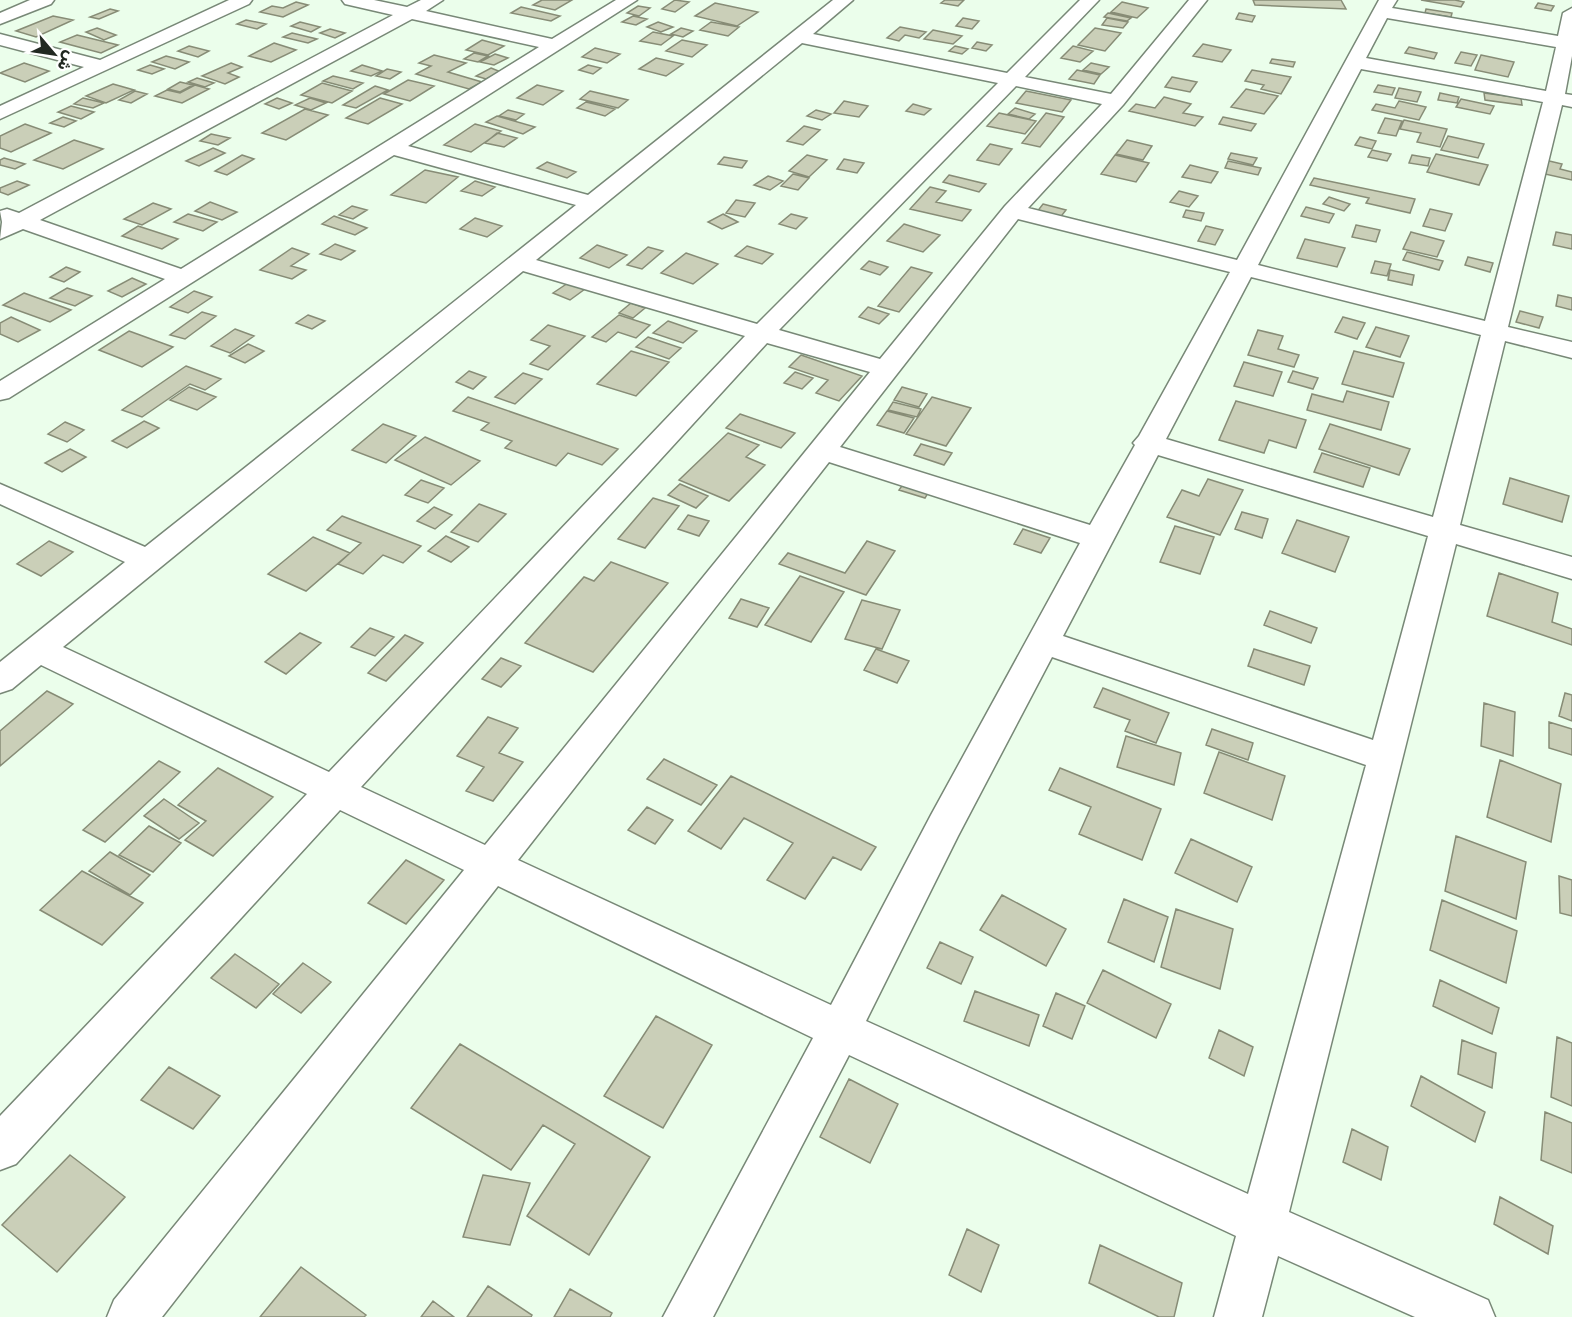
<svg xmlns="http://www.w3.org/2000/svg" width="1572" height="1317" font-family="Rubik,'Noto Sans Arabic',sans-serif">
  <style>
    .building { fill: #cacfb8; stroke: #878c76; stroke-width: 1.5 }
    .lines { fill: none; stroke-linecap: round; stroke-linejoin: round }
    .minor-casing { stroke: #788877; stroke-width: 3 }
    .minor { fill: #fff; fill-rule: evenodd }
  </style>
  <rect width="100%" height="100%" fill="#ebfeeb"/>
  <path class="building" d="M542,0H572L555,10L533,5Z
    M675,0L689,2L675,12L662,9Z
    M945,0H964L958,6L941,3Z
    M1253,0H1341L1346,9L1255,5Z
    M1421,0H1455L1464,2L1461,7Z
    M296,2L308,5L283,17L260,12L272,6L283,8Z
    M1122,2L1148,8L1137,18L1111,12Z
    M715,3L758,12L737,26L695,16Z
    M1538,3L1554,6L1551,11L1535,8Z
    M638,6L650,8L639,16L627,13Z
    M521,7L560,16L551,21L511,13Z
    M110,9L118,11L99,19L90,17Z
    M1426,9L1452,13L1451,17L1425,13Z
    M1108,13L1131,18L1127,21L1104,17Z
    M1239,13L1255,16L1252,22L1236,19Z
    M53,16L73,20L36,37L16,31Z
    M633,16L647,19L636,25L622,22Z
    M963,18L979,21L972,29L956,26Z
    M1107,18L1128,22L1123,28L1102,25Z
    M246,20L266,24L257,29L237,24Z
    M300,22L320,27L311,32L291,26Z
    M658,22L673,27L661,32L647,27Z
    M711,22L739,27L728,36L700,30Z
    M900,27L926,32L919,38L905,35L899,41L887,38Z
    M97,28L116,35L104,40L86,32Z
    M681,28L693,31L683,37L671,34Z
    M1095,28L1121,33L1105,51L1078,45Z
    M330,29L345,33L335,38L320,33Z
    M933,30L962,36L953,44L924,39Z
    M653,32L673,36L661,45L640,41Z
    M292,33L317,39L308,43L283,37Z
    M77,35L118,45L101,53L60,42Z
    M482,40L504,46L488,55L466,50Z
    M682,40L707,45L692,57L666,51Z
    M977,42L992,45L986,51L972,48Z
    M274,43L296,50L271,62L249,56Z
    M1203,44L1231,50L1222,62L1193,56Z
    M189,46L209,51L198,57L178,51Z
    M955,46L968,49L962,54L949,51Z
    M1073,46L1093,51L1080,62L1061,58Z
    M1409,47L1437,53L1434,59L1405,53Z
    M595,48L620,54L607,63L582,57Z
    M1461,52L1477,55L1471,66L1455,63Z
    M474,53L488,56L478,62L464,59Z
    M495,54L508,58L494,65L480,62Z
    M434,55L466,63L448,72L482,82L469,89L416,74L431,66L419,63Z
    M1481,55L1514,62L1508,77L1475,70Z
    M166,56L189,62L175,69L152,62Z
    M656,58L683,64L666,76L639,69Z
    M1272,59L1295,62L1293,67L1270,63Z
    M24,63L49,71L25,82L0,73Z
    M231,63L242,67L228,73L239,77L225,84L202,76Z
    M1091,63L1109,67L1101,74L1083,70Z
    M150,65L164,69L152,74L138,70Z
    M362,65L382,71L371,76L351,71Z
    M588,65L601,68L593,74L579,70Z
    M491,68L501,72L486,79L476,76Z
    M387,69L401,72L390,79L376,76Z
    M1077,70L1100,75L1094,84L1069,79Z
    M1252,70L1291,77L1281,94L1261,89L1264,85L1245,81Z
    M333,76L363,83L353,89L323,81Z
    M1172,77L1197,82L1190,92L1165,87Z
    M197,78L214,83L205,87L188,82Z
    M408,80L434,86L410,101L384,94Z
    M180,82L193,85L180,92L168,89Z
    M322,83L352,91L332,103L301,95Z
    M113,84L134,90L106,103L86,96Z
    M195,85L209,89L182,103L155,96L167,90L180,93Z
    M537,85L563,91L543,105L517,98Z
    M1378,85L1395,88L1392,95L1374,92Z
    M375,86L388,90L356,108L343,105Z
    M1399,88L1421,92L1417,102L1395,98Z
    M1246,89L1278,96L1264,114L1231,107Z
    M135,91L147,94L131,103L119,100Z
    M590,91L628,100L618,108L580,99Z
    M1026,91L1071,100L1062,112L1016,103Z
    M1440,93L1459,97L1457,103L1438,100Z
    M1484,93L1521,98L1522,105L1485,100Z
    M1164,97L1191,104L1183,113L1203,117L1195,126L1129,111L1136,104L1155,108Z
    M83,98L104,103L93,108L74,104Z
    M277,98L292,103L279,109L265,104Z
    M310,98L326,103L311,110L295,105Z
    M380,98L402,104L368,124L346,118Z
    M1461,99L1494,106L1490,114L1456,107Z
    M844,101L868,106L859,117L834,113Z
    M1399,101L1426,107L1419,120L1372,110L1376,104L1395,108Z
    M586,102L615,109L605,116L577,108Z
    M913,104L931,109L924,115L906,111Z
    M71,106L94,112L81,119L58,112Z
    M1015,108L1035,114L1029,119L1008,114Z
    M305,109L328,115L286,140L262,133Z
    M508,110L524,114L516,120L499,116Z
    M816,110L831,114L822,120L807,116Z
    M999,113L1036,121L1025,134L987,126Z
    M1046,113L1064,117L1040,147L1022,143Z
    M497,116L535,127L523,134L486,122Z
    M63,117L76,121L64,127L50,123Z
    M1223,117L1256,124L1251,131L1219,124Z
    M1385,118L1402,121L1396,136L1378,133Z
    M1404,120L1447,129L1440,147L1417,142L1421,133L1400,129Z
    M25,124L51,133L11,152L0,148V136Z
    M475,124L501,131L471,152L444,145Z
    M804,126L820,130L803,145L787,141Z
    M497,133L517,138L504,147L485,143Z
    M211,134L230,138L218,145L200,141Z
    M1448,136L1484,144L1478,158L1441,150Z
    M1360,137L1376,141L1372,149L1355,145Z
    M74,140L103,149L63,169L34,160Z
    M1127,140L1152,146L1143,160L1116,154Z
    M990,144L1012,149L999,165L977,160Z
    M213,148L225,153L199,166L186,161Z
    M1372,150L1391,154L1387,161L1368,157Z
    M1231,153L1257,158L1253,165L1228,159Z
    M1436,154L1488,165L1479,185L1427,172Z
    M242,155L254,159L227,175L215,171Z
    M807,155L827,160L809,177L789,171Z
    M1115,155L1149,163L1136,182L1101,174Z
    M1412,155L1430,158L1428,166L1409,163Z
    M724,157L747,161L742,168L718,164Z
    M4,158L25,164L15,169L0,165V160Z
    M844,159L864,163L857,173L837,169Z
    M1541,159L1562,164L1560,169L1572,172V180L1536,172Z
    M1228,161L1261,168L1258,175L1225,168Z
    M547,162L576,172L567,178L537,168Z
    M1190,165L1218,172L1211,183L1182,177Z
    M425,170L458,177L426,203L391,195Z
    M793,174L809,178L798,190L781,186Z
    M949,175L986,184L979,192L943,182Z
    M768,176L783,181L770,190L754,185Z
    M1314,178L1415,199L1410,213L1366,203L1369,198L1310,185Z
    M17,181L29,185L8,195L0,192V188Z
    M475,181L495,187L482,196L461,191Z
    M930,187L946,191L936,202L971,210L962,221L910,209Z
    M1179,191L1198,196L1189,207L1170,202Z
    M1329,197L1350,204L1344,211L1323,204Z
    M736,200L755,203L745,217L726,213Z
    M210,202L237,212L222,220L195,211Z
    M153,203L171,209L142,225L124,219Z
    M1043,204L1066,210L1059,219L1036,213Z
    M352,206L367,210L353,219L339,215Z
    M1306,207L1334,214L1329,223L1301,216Z
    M1430,209L1452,214L1445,231L1423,226Z
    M1186,210L1204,213L1201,221L1183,217Z
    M188,214L217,222L203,231L174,222Z
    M723,214L738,222L722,229L708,222Z
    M791,214L807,218L796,229L779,224Z
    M334,216L367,228L355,235L322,224Z
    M475,218L502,226L487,237L460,229Z
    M904,224L940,235L923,252L887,241Z
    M1356,225L1380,230L1376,242L1352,237Z
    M138,226L178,239L162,249L122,236Z
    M1206,226L1223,230L1215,245L1198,241Z
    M1411,232L1444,241L1437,257L1403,249Z
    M1556,232L1572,235V249L1553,245Z
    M1305,239L1345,248L1337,267L1297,258Z
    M335,244L355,251L341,260L320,254Z
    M597,245L627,255L609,268L580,258Z
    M747,246L773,254L762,264L735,256Z
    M648,247L663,251L642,269L627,265Z
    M292,248L309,254L291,266L306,270L292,279L260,270Z
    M1407,252L1443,261L1439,270L1403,260Z
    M686,253L718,264L693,284L661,273Z
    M1468,257L1493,263L1490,272L1465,265Z
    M869,261L888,267L880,275L861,269Z
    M1375,261L1391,264L1387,276L1371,273Z
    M66,267L80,272L64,282L50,277Z
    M911,267L932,273L899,312L878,306Z
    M1390,270L1414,275L1412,285L1388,280Z
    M132,278L146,284L122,297L108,291Z
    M568,283L585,289L570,300L553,293Z
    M67,288L92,296L75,306L50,298Z
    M194,291L212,297L188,313L170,307Z
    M24,293L71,310L50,322L3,305Z
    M1558,295L1572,298V310L1556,306Z
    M631,303L645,308L633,318L619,313Z
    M868,307L889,314L879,324L859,317Z
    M1520,311L1543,317L1539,328L1516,322Z
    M202,312L216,316L185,339L170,335Z
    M308,315L325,321L312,329L296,323Z
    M619,315L650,325L636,338L618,332L606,342L592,337Z
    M11,317L40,330L18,342L0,334V323Z
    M1343,317L1365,323L1357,339L1335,332Z
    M668,321L697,331L683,343L653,333Z
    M548,325L585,336L548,370L530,364L550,346L531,340Z
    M1376,327L1409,336L1400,357L1366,347Z
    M235,329L254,336L230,353L211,346Z
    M1258,330L1283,336L1278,349L1299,355L1294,367L1248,355Z
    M129,331L173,347L142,367L99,350Z
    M648,337L681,348L669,359L636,347Z
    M248,344L264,351L245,363L229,356Z
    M631,351L669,362L636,396L597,384Z
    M1354,351L1404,363L1393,397L1342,384Z
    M801,355L862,376L839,401L816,393L828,380L789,367Z
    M1244,362L1282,372L1273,396L1234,386Z
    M186,366L221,379L205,390L190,384L142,417L122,410Z
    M469,371L486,377L473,389L456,382Z
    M1293,371L1318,378L1313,389L1288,382Z
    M795,372L813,378L802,389L784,383Z
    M523,373L542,379L515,404L495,397Z
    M189,387L216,397L197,410L170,400Z
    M902,387L927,394L919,407L894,400Z
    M1347,391L1389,402L1381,430L1307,410L1312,394L1343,402Z
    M468,397L618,449L602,465L568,453L556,466L505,448L512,441L481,430L489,423L453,411Z
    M932,397L971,408L946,446L906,434Z
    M1236,401L1306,420L1296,448L1269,440L1264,453L1219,440Z
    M893,402L921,409L917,417L888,410Z
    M887,411L914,418L904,433L877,425Z
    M740,414L795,433L781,448L726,428Z
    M144,421L159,428L127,448L112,441Z
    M65,422L84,430L67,442L48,434Z
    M383,424L416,436L386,463L352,450Z
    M1330,424L1410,449L1399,475L1319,449Z
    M728,433L759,445L746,457L765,465L729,501L679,480Z
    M425,437L480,461L451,485L395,460Z
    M921,444L952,453L944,465L914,455Z
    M70,449L86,457L62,472L45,463Z
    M1322,453L1370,468L1363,487L1314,472Z
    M908,477L933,484L925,498L899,490Z
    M1510,478L1569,496L1562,522L1503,504Z
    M1208,479L1243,490L1220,535L1167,517L1182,490L1199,496Z
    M421,480L444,488L428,503L405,495Z
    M680,484L708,496L696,508L668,495Z
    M653,498L679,506L645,548L618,539Z
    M479,504L506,514L478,542L451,532Z
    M434,507L452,515L435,529L417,521Z
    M1242,512L1268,519L1262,538L1235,529Z
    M688,515L709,521L699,536L678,529Z
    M342,516L421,546L403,563L383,555L363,574L338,564L361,543L327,530Z
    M1297,520L1349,537L1335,572L1282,553Z
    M1175,526L1214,537L1200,574L1160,562Z
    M1023,529L1050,538L1041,553L1014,544Z
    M446,536L469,547L451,562L428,551Z
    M313,537L350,553L306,591L268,574Z
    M49,541L73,552L41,576L17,564Z
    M867,541L895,551L866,595L779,564L788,553L845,573Z
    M611,562L668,583L593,672L525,643L584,577L594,581Z
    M1499,573L1558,593L1552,622L1572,629V645L1487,616Z
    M800,576L844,592L811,642L765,625Z
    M741,599L769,608L757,627L729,618Z
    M862,600L900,610L882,649L845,639Z
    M1270,611L1317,628L1311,643L1264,625Z
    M370,628L394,637L375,656L351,647Z
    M300,633L321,643L286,674L265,662Z
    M405,635L423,643L386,681L368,673Z
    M876,649L909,661L897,683L864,670Z
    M1254,649L1310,666L1304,685L1248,666Z
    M501,658L521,666L501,687L482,679Z
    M1103,688L1169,713L1156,743L1125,731L1130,720L1094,707Z
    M47,691L73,704L0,766V731Z
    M1565,693L1572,695V721L1559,716Z
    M1484,703L1515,712L1513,756L1481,746Z
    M488,717L518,728L499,753L523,762L493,801L466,791L484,767L457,756Z
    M1549,722L1572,729V755L1549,748Z
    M1212,729L1253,743L1248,760L1206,745Z
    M1126,736L1181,753L1174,785L1117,767Z
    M1219,752L1285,776L1272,820L1204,793Z
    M664,759L717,785L701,805L647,779Z
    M1500,760L1561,784L1551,842L1487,817Z
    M159,761L180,772L105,842L83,830Z
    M218,768L273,797L213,856L185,840L206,821L178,805Z
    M1060,768L1161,809L1142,860L1079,834L1091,807L1049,790Z
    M731,776L876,847L861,870L833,857L805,899L767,880L793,843L744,818L721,849L688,831Z
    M164,799L199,823L179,839L144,816Z
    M647,807L673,820L655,844L628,830Z
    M149,826L181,843L153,872L119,855Z
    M1456,836L1526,862L1516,919L1445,891Z
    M1191,839L1252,867L1237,902L1175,873Z
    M110,852L150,875L130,895L89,871Z
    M406,860L444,880L406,924L368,903Z
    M82,871L143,903L102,945L40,910Z
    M1559,876L1572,880V916L1560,913Z
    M1002,895L1066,929L1046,966L980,930Z
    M1124,899L1168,917L1154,962L1108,942Z
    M1442,900L1517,931L1506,983L1430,950Z
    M1176,909L1233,929L1220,989L1161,967Z
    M940,942L973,957L961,984L927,968Z
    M235,954L279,984L256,1008L211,978Z
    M303,963L331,982L301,1013L273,994Z
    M1103,970L1171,1004L1156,1038L1087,1003Z
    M1440,980L1499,1008L1492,1034L1433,1006Z
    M975,991L1039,1015L1029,1046L964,1021Z
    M1056,993L1085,1006L1072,1039L1043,1026Z
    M656,1016L712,1045L663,1128L604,1096Z
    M1219,1030L1253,1047L1244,1076L1209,1058Z
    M1557,1037L1572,1043V1106L1551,1097Z
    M1462,1040L1496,1053L1492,1088L1458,1074Z
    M460,1044L650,1157L589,1255L527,1216L575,1144L543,1125L511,1170L411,1108Z
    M169,1067L220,1096L193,1129L141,1100Z
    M1421,1076L1485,1112L1475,1142L1411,1106Z
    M849,1079L898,1104L870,1163L820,1137Z
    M1545,1112L1572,1123V1173L1541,1160Z
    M1352,1129L1388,1147L1381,1180L1343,1162Z
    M70,1155L125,1197L57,1272L2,1225Z
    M483,1175L530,1183L510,1245L463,1237Z
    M1500,1197L1553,1226L1548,1254L1494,1224Z
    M967,1229L999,1245L981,1292L949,1275Z
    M1100,1245L1182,1283L1174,1317H1159L1089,1283Z
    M301,1267L366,1315L364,1317H260Z
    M488,1286L532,1315L531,1317H467Z
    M570,1289L612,1313L610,1317H554Z
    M433,1301L454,1317H421Z"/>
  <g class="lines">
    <defs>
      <path id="minor" d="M30,0H54L51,4L0,24V13Z
        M229,0H252L249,4L0,119V106L84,67L0,45V34L100,60Z
        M342,0H374L407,7L421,0H443L426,11L552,39L616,0H637L408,146L588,195L833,0H853L813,34L1007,73L1080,0H1099L1025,77L1111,94L1189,0H1207L1123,105L1028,208L1237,260L1379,0H1397L1392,8L1558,36L1563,13L1572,8V56L1565,94L1572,95V107L1562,105L1508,327L1572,342V358L1505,341L1460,525L1572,557V579L1456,544L1289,1212L1488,1300L1495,1317H1415L1278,1256L1262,1317H1214L1236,1236L849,1055L713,1317H663L813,1038L498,886L162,1317H107L114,1300L464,870L340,810L16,1164L0,1170V1116L307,794L41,665L12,689L0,693V662L125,562L0,504V484L145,547L576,205L394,155L9,398L0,400V381L165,279L23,229L0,239L2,222L0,211L7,209L19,213L393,15L345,4ZM1387,18L1556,47L1546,91L1366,58ZM412,19L539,47L181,269L40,220ZM802,43L998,83L757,324L536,260ZM1361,69L1543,102L1485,321L1258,265ZM1016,86L1102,104L1005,206L880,359L779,330ZM1018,219L1230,272L1139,436L1133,443L1135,445L1090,525L840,447ZM523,271L745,336L329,772L63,647ZM1251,277L1481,335L1433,517L1166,439ZM767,343L870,372L485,845L361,787ZM1158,455L1428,536L1373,740L1063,636ZM829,462L1080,543L931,815L831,1005L518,860ZM1052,657L1366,765L1248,1194L866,1021L958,836Z"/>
    </defs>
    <use href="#minor" class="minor-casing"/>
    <use href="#minor" class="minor"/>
  </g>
  <g transform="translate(54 54) rotate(119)" stroke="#ffffff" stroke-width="4.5" paint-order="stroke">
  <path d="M0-4.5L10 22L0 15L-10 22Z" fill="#212821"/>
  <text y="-9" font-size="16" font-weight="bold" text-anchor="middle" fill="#212821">ش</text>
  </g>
</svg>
